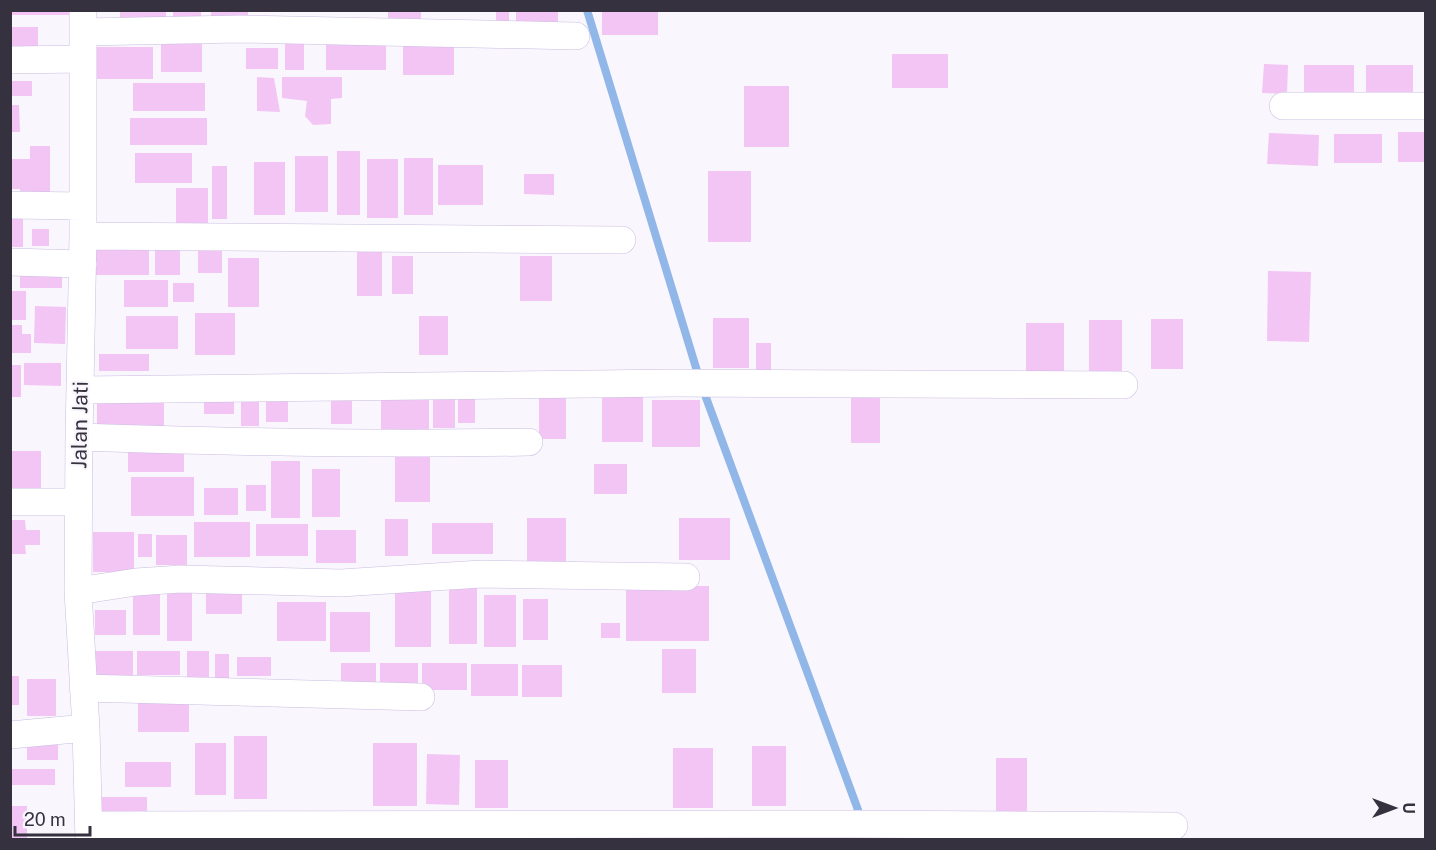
<svg xmlns="http://www.w3.org/2000/svg" width="1436" height="850" font-family="'Public Sans',sans-serif">
  <style>
    .lines { fill: none; stroke-linecap: round; stroke-linejoin: round }
    .stream { stroke: #91b7e8; stroke-width: 8 }
    .building { fill: #f3c5f5 }
    .street-casing { stroke: #c9bde0; stroke-width: 28 }
    .street { stroke: #fff; stroke-width: 27 }
    .labels { text-anchor: middle; stroke-width: 4.5; stroke-linejoin: round; paint-order: stroke }
    .street-label { font-size: 21px; fill: #36313e; stroke: #f9f6fd }
  </style>
  <rect width="100%" height="100%" fill="#f9f6fd"/>
  <g class="lines">
    <path class="stream" d="M587,10L701,384L861,818"/>
  </g>
  <path class="building" d="M10,10H81V15H10Z
    M120,10H166V25H120Z
    M173,10H201V21H173Z
    M211,10H248V26H211Z
    M388,10H421V27H388Z
    M496,10H509V26H496Z
    M516,10H558V27H516Z
    M602,10H658V35H602Z
    M10,27H38V53H10Z
    M285,40H304V70H285Z
    M403,43H454V75H403Z
    M161,44H202V72H161Z
    M326,44H386V70H326Z
    M96,47H153V79H96Z
    M246,48H278V69H246Z
    M892,54H948V88H892Z
    M1264,64L1288,65L1287,94L1262,93Z
    M1304,65H1354V95H1304Z
    M1366,65H1413V92H1366Z
    M257,77L274,78L280,112L257,111Z
    M282,77H342V98L331,99V124L313,125L305,116L307,101L282,98Z
    M10,81H32V96H10Z
    M133,83H205V111H133Z
    M744,86H789V147H744Z
    M10,105H19L20,132H10Z
    M130,118H207V145H130Z
    M1398,132H1426V162H1398Z
    M1269,133L1319,135L1318,166L1267,164Z
    M1334,134H1382V163H1334Z
    M30,146H50V198H20V189H10V159H30Z
    M337,151H360V215H337Z
    M135,153H192V183H135Z
    M295,156H328V212H295Z
    M404,158H433V215H404Z
    M367,159H398V218H367Z
    M254,162H285V215H254Z
    M438,165H483V205H438Z
    M212,166H227V219H212Z
    M708,171H751V242H708Z
    M524,174H554V195L524,194Z
    M176,188H208V224H176Z
    M10,214H23V247H10Z
    M32,229H49V246H32Z
    M198,243H222V273H198Z
    M91,247H149V275H91Z
    M155,247H180V275H155Z
    M357,251H382V296H357Z
    M392,256H413V294H392Z
    M520,256H552V301H520Z
    M228,258H259V307H228Z
    M20,269H62V288H20Z
    M1268,271L1311,272L1309,342L1267,341Z
    M124,280H168V307H124Z
    M173,283H194V302H173Z
    M10,291H26V320H10Z
    M35,306L66,307L65,344L34,343Z
    M195,313H235V355H195Z
    M126,316H178V349H126Z
    M419,316H448V355H419Z
    M713,318H749V368H713Z
    M1151,319H1183V369H1151Z
    M1089,320H1122V379H1089Z
    M1026,323H1064V375H1026Z
    M10,325H22V334H31V353H10Z
    M756,343H771V372H756Z
    M99,354H149V371H99Z
    M24,363H61V386L24,385Z
    M10,365H21V397H10Z
    M381,389H429V431H381Z
    M458,390H475V423H458Z
    M433,391H455V428H433Z
    M539,392H566V439H539Z
    M204,393H234V414H204Z
    M266,394H288V422H266Z
    M241,395H259V426H241Z
    M97,396H164V434H97Z
    M602,397H643V442H602Z
    M851,397H880V443H851Z
    M331,400H352V424H331Z
    M652,400H700V447H652Z
    M128,444H184V472H128Z
    M10,451H41V490H10Z
    M395,455H430V502H395Z
    M271,461H300V518H271Z
    M594,464H627V494H594Z
    M312,469H340V517H312Z
    M131,477H194V516H131Z
    M246,485H266V511H246Z
    M204,488H238V515H204Z
    M527,518H566V563H527Z
    M679,518H730V560H679Z
    M385,519H408V556H385Z
    M10,520H25L26,530H40V545H25L26,554H10Z
    M194,522H250V557H194Z
    M432,523H493V554H432Z
    M256,524H308V556H256Z
    M316,530H356V563H316Z
    M93,532H134V572H93Z
    M138,534H152V557H138Z
    M156,535H187V565H156Z
    M206,584H242V614H206Z
    M395,586H431V647H395Z
    M626,586H709V641H626Z
    M133,587H160V635H133Z
    M449,587H477V644H449Z
    M167,589H192V641H167Z
    M484,595H516V647H484Z
    M523,599H548V640H523Z
    M277,602H326V641H277Z
    M95,610H126V635H95Z
    M330,612H370V652H330Z
    M601,623H620V638H601Z
    M662,649H696V693H662Z
    M92,651H133V676H92Z
    M137,651H180V675H137Z
    M187,651H209V677H187Z
    M215,654H229V679H215Z
    M237,657H271V676H237Z
    M341,663H376V689H341Z
    M380,663H418V692H380Z
    M422,663H467V690H422Z
    M471,664H518V696H471Z
    M522,665H562V697H522Z
    M10,676H19V705H10Z
    M27,679H56V716H27Z
    M138,699H189V732H138Z
    M234,736H267V799H234Z
    M27,737H58V760H27Z
    M195,743H226V795H195Z
    M373,743H417V806H373Z
    M752,746H786V806H752Z
    M673,748H713V808H673Z
    M427,754L460,755L459,805L426,804Z
    M996,758H1027V814H996Z
    M475,760H508V808H475Z
    M125,762H171V787H125Z
    M10,769H55V785H10Z
    M99,797H147V812H99Z
    M10,806H27V840H10Z
    M738,835H780V840H738Z"/>
  <g class="lines">
    <defs>
      <path id="street" d="M83,10V236L79,437L78,591L86,728L89,840
        M83,32L240,29L576,36
        M10,60L83,59
        M1283,106H1426
        M10,205L82,206
        M83,236L622,240
        M10,262L83,264
        M81,390L675,383L1124,385
        M79,437C229,442 379,445 529,442
        M10,502H79
        M78,591L136,582L181,579L341,583L481,574L686,577
        M83,688L421,697
        M10,735L86,728
        M89,825L842,824L1174,826"/>
    </defs>
    <use href="#street" class="street-casing"/>
    <use href="#street" class="street"/>
  </g>
  <g class="labels">
    <g class="street-label">
      <text transform="translate(80 425) rotate(-89)" y="7">Jalan Jati</text>
    </g>
  </g>
  <rect width="1436" height="850" fill="none" stroke="#36313e" stroke-width="24"/>
  <g transform="translate(1394 808) rotate(90)" stroke="#f9f6fd" stroke-width="4.5" paint-order="stroke">
  <path d="M0-4.5L10 22L0 15L-10 22Z" fill="#36313e"/>
  <text y="-9" font-size="16" font-weight="bold" text-anchor="middle" fill="#36313e">U</text>
  </g>
  <path d="M15 826v9h75v-9" fill="none" stroke="#36313e" stroke-width="3"/>
  <text x="24" y="826" font-size="18" fill="#36313e" stroke="#f9f6fd" stroke-width="4.5" paint-order="stroke">20 m</text>
</svg>
